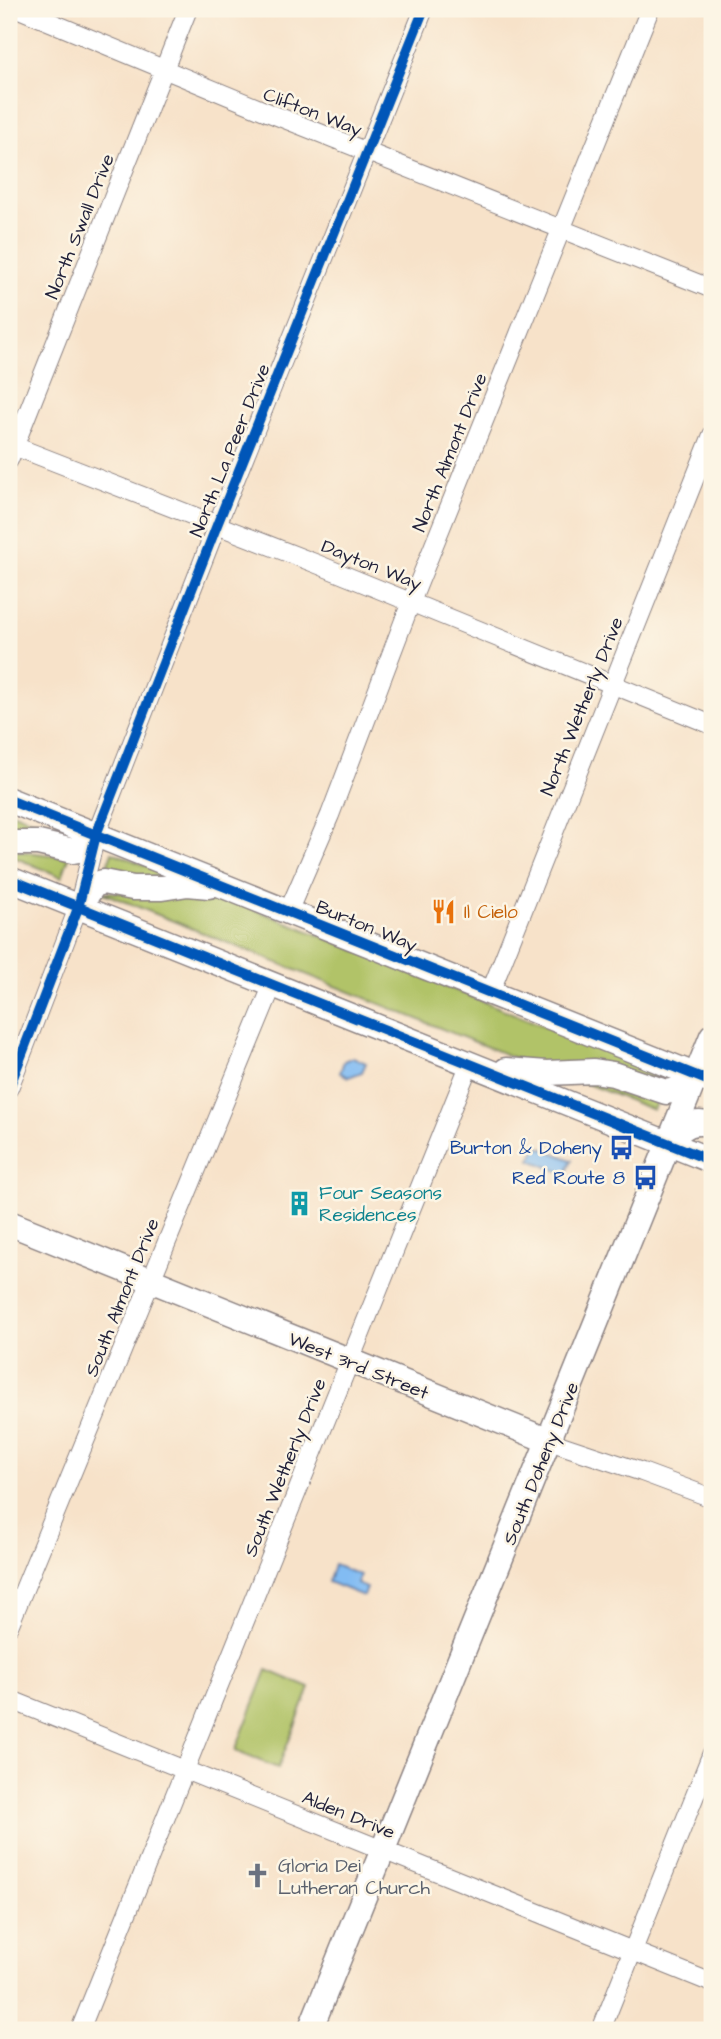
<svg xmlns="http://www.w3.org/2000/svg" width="721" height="2039" font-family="'Architects Daughter',sans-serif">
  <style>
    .green { fill: #b1c367; stroke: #6a7251; stroke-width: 2 }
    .water { fill: #82bcf3; stroke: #526f97; stroke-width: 2 }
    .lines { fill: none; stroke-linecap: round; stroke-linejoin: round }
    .street-casing { stroke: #8c8282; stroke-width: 20 }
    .secondary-casing { stroke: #8c8282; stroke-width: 27 }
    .street { stroke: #fff; stroke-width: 18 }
    .secondary { stroke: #fff; stroke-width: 24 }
    .cycleway-casing { stroke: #fcf5e5; stroke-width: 15 }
    .cycleway { stroke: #0057b8; stroke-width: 10 }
    .labels { text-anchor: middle; stroke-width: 5; stroke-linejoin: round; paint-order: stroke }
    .street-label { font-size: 19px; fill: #22223b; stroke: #fcf5e5 }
    .food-label { font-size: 19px; fill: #c56008; stroke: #fcf5e5; text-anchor: start }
    .transit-label { font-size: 19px; fill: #164399; stroke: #fcf5e5; text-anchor: end }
    .culture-label { font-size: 19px; fill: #0d838f; stroke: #fcf5e5; text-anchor: start }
    .worship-label { font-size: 19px; fill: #5b616d; stroke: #fcf5e5; text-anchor: start }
  </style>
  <rect width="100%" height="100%" fill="#fcf5e5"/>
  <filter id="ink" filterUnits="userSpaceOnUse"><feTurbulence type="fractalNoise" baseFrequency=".0143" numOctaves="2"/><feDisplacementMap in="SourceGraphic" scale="14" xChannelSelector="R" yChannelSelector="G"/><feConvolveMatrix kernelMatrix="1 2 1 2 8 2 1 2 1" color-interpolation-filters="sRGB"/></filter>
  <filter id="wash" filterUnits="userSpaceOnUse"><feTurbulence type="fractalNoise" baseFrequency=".00686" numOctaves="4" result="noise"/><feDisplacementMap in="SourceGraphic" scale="28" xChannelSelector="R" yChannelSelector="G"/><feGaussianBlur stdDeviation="1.57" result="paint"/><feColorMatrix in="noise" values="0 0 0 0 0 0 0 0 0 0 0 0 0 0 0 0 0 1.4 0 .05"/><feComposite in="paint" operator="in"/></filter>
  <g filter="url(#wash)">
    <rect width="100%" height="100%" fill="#f7e2c9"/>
    <path class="green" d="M9,811L76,838L75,843L9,837Z
      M9,850L69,857L62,877L9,855Z
      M112,852L177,878L104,875Z
      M101,892L219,895L641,1065L659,1080L537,1067Z
      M585,1075L659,1096L653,1110L582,1082Z
      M267,1670L310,1688L278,1768L235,1751Z"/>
    <path class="water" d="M353,1057L366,1063L362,1072L349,1077L340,1073L344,1061Z
      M537,1146L572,1160L566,1174L531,1160Z
      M334,1565L360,1575L357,1584L366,1588L363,1596L328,1582Z"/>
  </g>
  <g filter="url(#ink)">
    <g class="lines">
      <defs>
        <path id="street" d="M19,9L267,112L712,289
          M14,446L317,564L712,725
          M9,460L188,9
          M288,912L330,815L411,602L650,9
          M490,993L712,435
          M9,1088L78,908L96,835L217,525L424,9
          M549,1441L642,1472L712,1498
          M9,1626L273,984
          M9,1699L712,1983
          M80,2030L470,1063
          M601,2030L712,1753"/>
        <path id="secondary" d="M9,800L712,1082
          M9,843H38L73,851L84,849L96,835
          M9,879L712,1161
          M78,908L94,885L103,882L133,888H162L188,884L209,886
          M506,1070L547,1073L594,1071L613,1074L666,1092L682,1089L697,1076
          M670,1141C683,1126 693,1119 712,1125
          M9,1223L549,1441
          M310,2030L712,1036"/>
      </defs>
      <use href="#street" class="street-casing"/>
      <use href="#secondary" class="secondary-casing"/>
      <use href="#street" class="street"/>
      <use href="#secondary" class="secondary"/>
      <defs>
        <path id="cycleway" d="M9,800L712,1082
          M9,879L712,1161
          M9,1088L78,908L96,835L217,525L424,9"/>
      </defs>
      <use href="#cycleway" class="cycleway-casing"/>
      <use href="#cycleway" class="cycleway"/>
    </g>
  </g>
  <defs>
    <symbol id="restaurant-bare" viewBox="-9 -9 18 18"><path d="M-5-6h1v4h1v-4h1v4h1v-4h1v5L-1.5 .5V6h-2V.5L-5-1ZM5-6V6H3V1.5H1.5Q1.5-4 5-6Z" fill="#e8710a" stroke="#fcf5e5" stroke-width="2.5" paint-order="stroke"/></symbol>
    <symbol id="bus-bare" viewBox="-9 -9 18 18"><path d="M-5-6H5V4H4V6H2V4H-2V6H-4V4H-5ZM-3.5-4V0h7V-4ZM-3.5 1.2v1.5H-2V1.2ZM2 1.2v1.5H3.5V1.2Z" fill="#1a4fb4" stroke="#fcf5e5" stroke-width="2.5" paint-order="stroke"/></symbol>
    <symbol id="building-bare" viewBox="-9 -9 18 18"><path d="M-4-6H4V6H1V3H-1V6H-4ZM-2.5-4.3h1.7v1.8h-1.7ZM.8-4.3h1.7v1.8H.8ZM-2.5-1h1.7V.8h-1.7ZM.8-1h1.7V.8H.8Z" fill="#0f9aa8" stroke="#fcf5e5" stroke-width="2.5" paint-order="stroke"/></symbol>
    <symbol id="church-bare" viewBox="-9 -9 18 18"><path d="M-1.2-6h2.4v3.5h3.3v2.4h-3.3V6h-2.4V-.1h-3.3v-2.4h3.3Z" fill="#6b7280" stroke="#fcf5e5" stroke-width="2.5" paint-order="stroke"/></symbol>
  </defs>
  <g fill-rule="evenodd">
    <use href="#restaurant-bare" x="426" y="894" width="35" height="35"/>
    <use href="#bus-bare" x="604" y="1130" width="35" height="35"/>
    <use href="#bus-bare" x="628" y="1160" width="35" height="35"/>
    <use href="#building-bare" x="282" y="1186" width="35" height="35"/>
    <use href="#church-bare" x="240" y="1858" width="35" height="35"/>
  </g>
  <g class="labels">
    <g class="street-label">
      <text transform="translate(313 111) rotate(21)" y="7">Clifton Way</text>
      <text transform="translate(79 226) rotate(-68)" y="7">North Swall Drive</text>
      <text transform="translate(229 450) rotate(-68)" y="7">North La Peer Drive</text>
      <text transform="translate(449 452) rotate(-68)" y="7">North Almont Drive</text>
      <text transform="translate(372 564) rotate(22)" y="7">Dayton Way</text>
      <text transform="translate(581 706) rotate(-68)" y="7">North Wetherly Drive</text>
      <text transform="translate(367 925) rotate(22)" y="7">Burton Way</text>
      <text transform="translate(121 1297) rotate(-68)" y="7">South Almont Drive</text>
      <text transform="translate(359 1365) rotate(22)" y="7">West 3rd Street</text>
      <text transform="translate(540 1463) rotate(-68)" y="7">South Doheny Drive</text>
      <text transform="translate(284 1467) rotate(-68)" y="7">South Wetherly Drive</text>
      <text transform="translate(349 1814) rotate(22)" y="7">Alden Drive</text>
    </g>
    <g class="food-label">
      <text x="464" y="918">Il Cielo</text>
    </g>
    <g class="transit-label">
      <text x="602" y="1154">Burton &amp; Doheny</text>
      <text x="625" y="1184">Red Route 8</text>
    </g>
    <g class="culture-label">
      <text x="319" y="1199">Four Seasons<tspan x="319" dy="22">Residences</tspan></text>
    </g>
    <g class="worship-label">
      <text x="278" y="1872">Gloria Dei<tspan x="278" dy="22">Lutheran Church</tspan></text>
    </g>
  </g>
  <rect width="721" height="2039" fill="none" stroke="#fcf5e5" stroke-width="35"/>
</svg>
